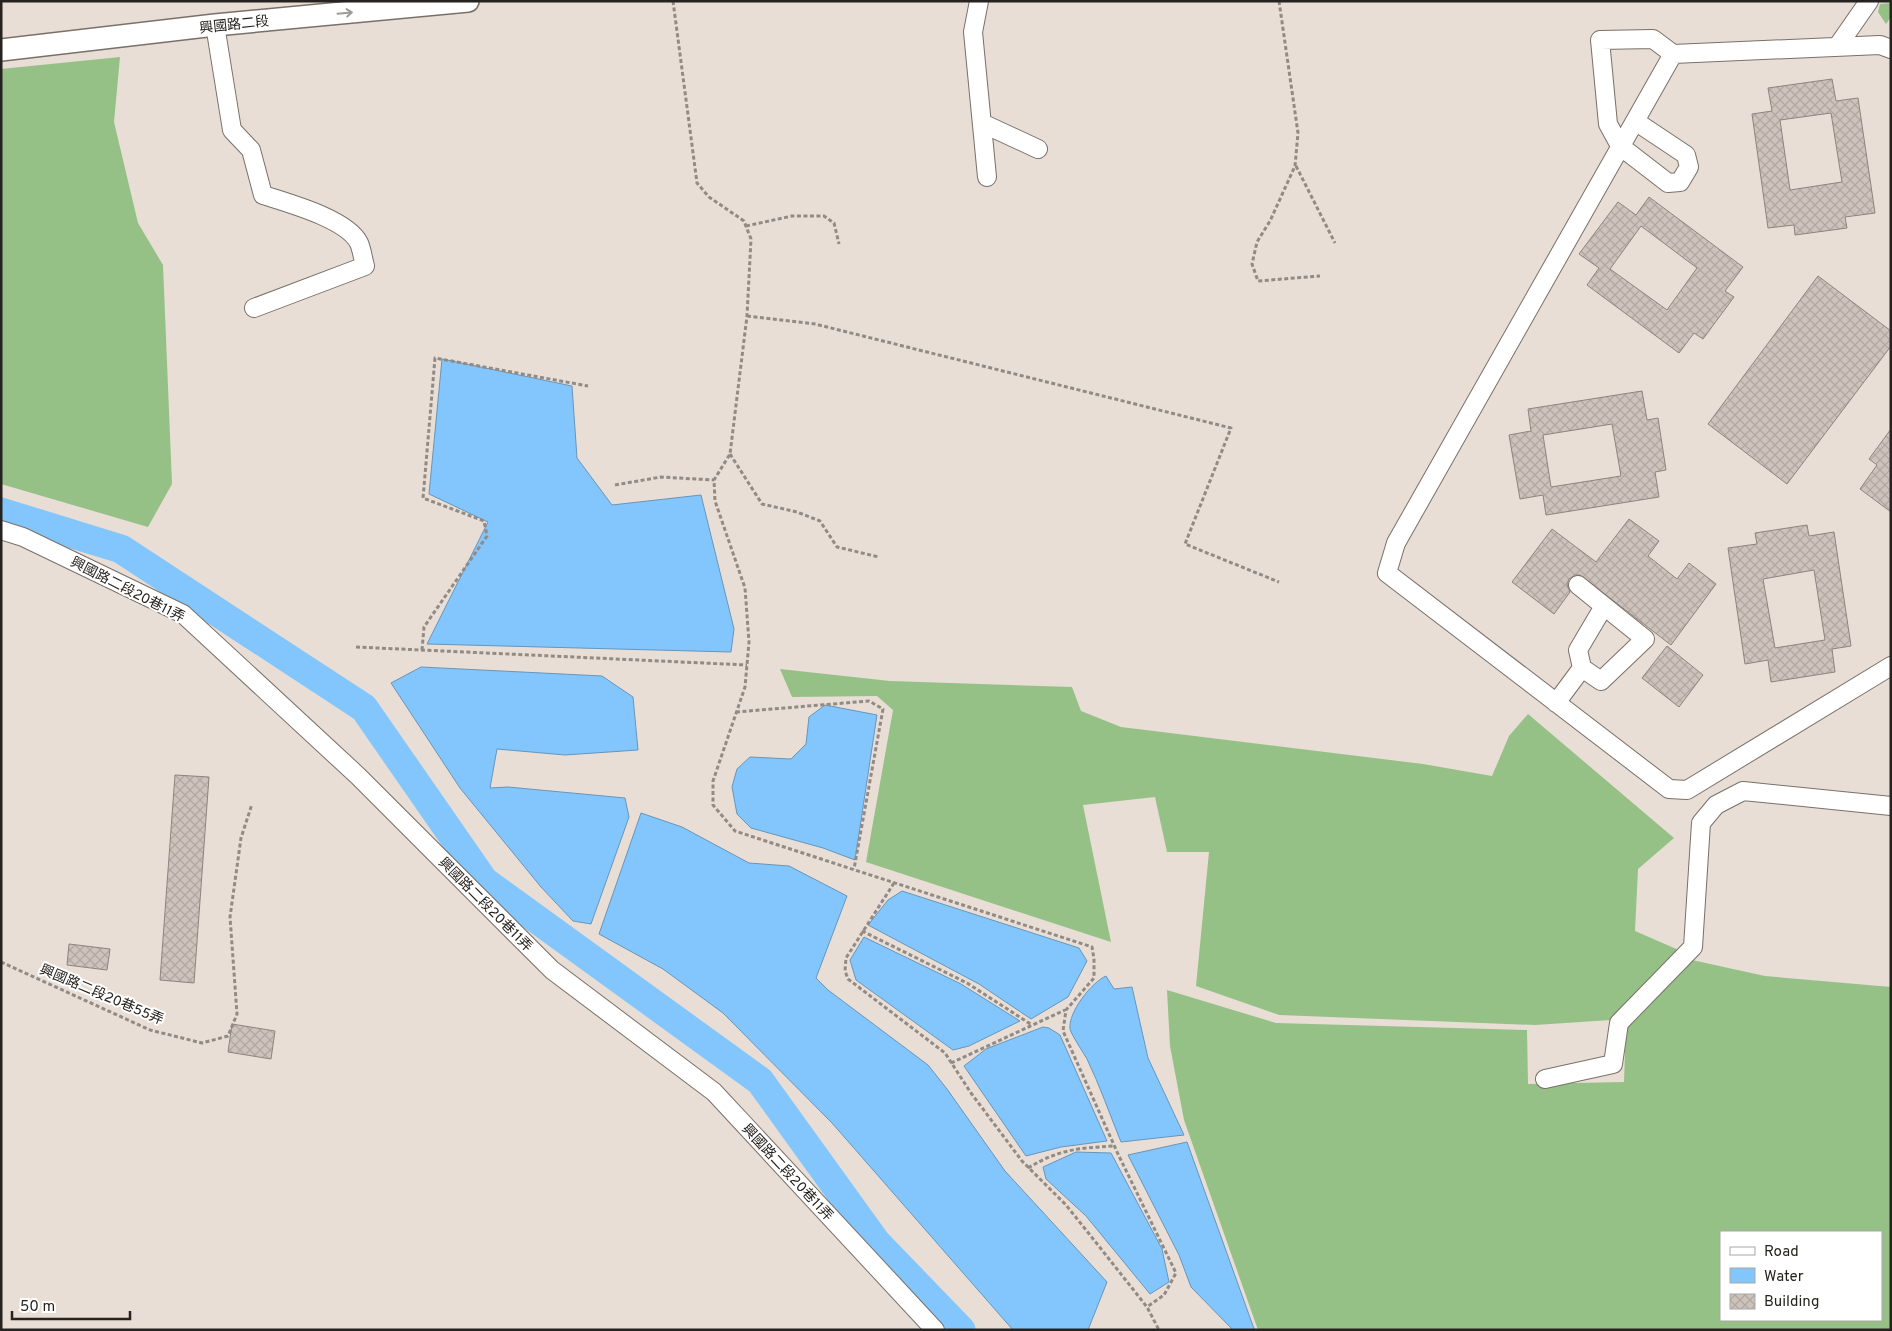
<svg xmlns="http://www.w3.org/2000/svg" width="1892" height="1331" font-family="Overpass,'Noto Sans TC',sans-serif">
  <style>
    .grass { fill: #95c187; fill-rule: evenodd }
    .water { fill: #83c6fd; stroke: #6795ba }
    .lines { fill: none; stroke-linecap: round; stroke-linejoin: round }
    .river { stroke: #83c6fd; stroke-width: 29 }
    .building { fill: url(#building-cross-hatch); stroke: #8e847d; fill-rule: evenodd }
    .minor-casing { stroke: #797068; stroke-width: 20 }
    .major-casing { stroke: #797068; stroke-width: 24 }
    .path { stroke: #928a84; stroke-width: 3; stroke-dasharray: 4 2.5; stroke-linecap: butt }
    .minor { stroke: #fff; stroke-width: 18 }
    .major { stroke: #fff; stroke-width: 21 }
    .oneway { stroke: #9d9c9a }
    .labels { text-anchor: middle; stroke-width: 4; stroke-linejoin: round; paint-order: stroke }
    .street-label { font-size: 14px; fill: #26221f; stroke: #fff }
  </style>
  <defs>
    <pattern id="building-cross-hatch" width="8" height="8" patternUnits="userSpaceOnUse" patternTransform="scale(1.25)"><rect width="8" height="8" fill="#cec3bc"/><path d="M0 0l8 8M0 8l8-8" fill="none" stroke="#b1a7a1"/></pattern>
  </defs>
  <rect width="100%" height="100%" fill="#e8ded5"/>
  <path class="grass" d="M1891,3V17L1886,24L1878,12L1880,4Z
    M120,57L114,122L138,223L163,265L172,484L148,527L1,484V69Z
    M780,669L890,681L1072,687L1081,711L1121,727L1423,764L1492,776L1509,736L1528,714L1674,838L1638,869L1635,931L1681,951L1611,1020L1535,1025L1279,1015L1196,986L1209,852H1167L1155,797L1083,805L1111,942L866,862L893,710L877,696L792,697Z
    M1692,960L1765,976L1891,987V1330H1258L1184,1120L1170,1046L1167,990L1276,1023L1527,1030L1528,1084L1624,1082L1626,1021ZM1721,1232H1881V1320H1721Z"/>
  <path class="water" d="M442,359L572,386L577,458L612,505L701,495L734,629L731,652L427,644L488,522L429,494Z
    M421,667L602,676L633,697L638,750L565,755L497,749L490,788L508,787L625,798L629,817L591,924L573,921L541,887L460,788L391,683Z
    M825,705L877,715L855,860L823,848L751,828L737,814L732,787L737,769L750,757L791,759L806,744L809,717Z
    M641,813L682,827L749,863L789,866L847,896L816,978L828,990L928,1065L947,1089L1005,1171L1107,1282L1088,1330H1013L832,1123L723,1013L663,969L599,934Z
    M902,891L1079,948L1087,961L1068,997L1031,1019L979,984L868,925L888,900Z
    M864,937L961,984L1020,1021L969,1046L953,1050L856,980L850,960Z
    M1106,976L1114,989L1132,987L1148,1058L1184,1135L1121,1142C1110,1115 1100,1086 1087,1059C1083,1052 1072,1036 1070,1029C1068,1012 1092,982 1106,976Z
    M1043,1027L1049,1028L1060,1035L1107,1141L1061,1147L1026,1156L964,1066L986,1049Z
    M1187,1142L1253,1326L1255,1330H1233L1191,1287L1179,1255L1128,1155Z
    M1076,1152L1111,1153L1162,1249L1169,1282L1150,1294L1086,1216L1046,1179L1043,1167Z"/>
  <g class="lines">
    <path class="river" d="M1,512L121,549L364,708L484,881L760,1081L876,1242L961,1330"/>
  </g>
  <path class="building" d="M1832,79L1836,101L1858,98L1875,213L1845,217L1847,228L1795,235L1794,225L1768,228L1752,114L1772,111L1768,88ZM1831,113L1842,182L1790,190L1780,120Z
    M1649,197L1743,267L1725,291L1734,297L1703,339L1694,333L1679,353L1587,285L1599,268L1579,254L1618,202L1636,215ZM1641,226L1697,268L1667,310L1610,269Z
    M1818,276L1891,331V346L1787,484L1708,424Z
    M1642,391L1647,420L1658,418L1666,470L1655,472L1659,497L1546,515L1543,495L1520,499L1509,435L1531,431L1528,409ZM1612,424L1621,476L1551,487L1543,435Z
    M1891,429V512L1860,489L1877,465L1869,459Z
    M1629,519L1659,541L1648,556L1677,579L1689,563L1716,584L1671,645L1580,575H1575L1569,579L1567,584L1570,592L1554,614L1512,582L1552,529L1596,562Z
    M1807,525L1809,536L1834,532L1851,646L1832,649L1835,672L1771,682L1768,660L1745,664L1728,548L1757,544L1755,533ZM1814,570L1825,640L1775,648L1763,579Z
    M1667,646L1703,675L1679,707L1642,678Z
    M175,775L209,777L194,983L160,980Z
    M69,944L110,949L107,970L67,965Z
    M232,1024L275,1031L271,1059L228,1052Z"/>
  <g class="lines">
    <defs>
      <path id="minor" d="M979,1L973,32L987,177
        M215,25L232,130L251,150L263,195C288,203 347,219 359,243C362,250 363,259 365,266L254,308
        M1837,47L1869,1
        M1891,49L1880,45L1673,54L1396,543L1387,573L1669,789L1687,790L1891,666
        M1635,121L1686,155L1689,167L1680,182L1668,183L1620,146L1608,124L1600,40L1653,39L1673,54
        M982,123L1038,149
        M1,530L23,537L183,614L358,776L552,970L714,1092L935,1330
        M1578,585L1604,606
        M1556,703L1582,668L1601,681L1645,639L1604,606L1578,650L1582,668
        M1545,1079L1613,1064L1619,1023L1693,947L1701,823L1716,805L1743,791L1891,806"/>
      <path id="major" d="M1,50L215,25L468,1"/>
    </defs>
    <use href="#minor" class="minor-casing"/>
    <use href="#major" class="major-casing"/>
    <path class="path" d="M673,1L697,183L709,197L744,221L751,239L747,316L730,454L714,480L715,501L745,588L749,642L745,687L713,781V805L735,831L1092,947L1094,959V978L1066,1010L1063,1031L1118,1154L1176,1273L1164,1295L1147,1307
      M1279,1L1298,133L1295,166L1270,221L1257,242L1252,264L1258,281L1320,276
      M1296,166L1335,243
      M746,226L792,216H824L834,223L839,244
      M747,316L815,324L1231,428L1185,544L1279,582
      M730,454L762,504L797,512L820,521L837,547L879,557
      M615,485L661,477L714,480
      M356,647L747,665
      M422,650L424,627L487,536L484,521L423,498L435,358L588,386
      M736,712L869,701L883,709L854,869
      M894,883L846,958L845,971L848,979L945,1053L971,1093L1022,1161L1066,1205L1094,1240L1147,1307L1159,1330
      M862,931L967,983L1032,1025
      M1,962L150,1030L202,1043L228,1036L237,1014L230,917L241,838L252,804
      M951,1063L1065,1010
      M1028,1168C1059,1149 1080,1148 1114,1146"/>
    <use href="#minor" class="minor"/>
    <use href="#major" class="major"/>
  </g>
  <defs><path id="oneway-shaft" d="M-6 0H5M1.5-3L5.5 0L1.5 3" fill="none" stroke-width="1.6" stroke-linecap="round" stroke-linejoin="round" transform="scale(1.25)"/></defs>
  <use class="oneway" href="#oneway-shaft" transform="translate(345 13) rotate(-5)"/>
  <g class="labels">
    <g class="street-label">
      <text transform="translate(234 24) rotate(-6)" y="5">興國路二段</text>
      <text transform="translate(128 589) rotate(27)" y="5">興國路二段20巷11弄</text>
      <text transform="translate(486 904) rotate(45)" y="5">興國路二段20巷11弄</text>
      <text transform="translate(102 994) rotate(23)" y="5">興國路二段20巷55弄</text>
      <text transform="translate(788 1172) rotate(47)" y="5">興國路二段20巷11弄</text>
    </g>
  </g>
  <rect width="1892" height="1331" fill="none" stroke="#26221f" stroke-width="5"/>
  <rect x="1720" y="1231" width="162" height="90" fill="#ffffff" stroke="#a8a7a5"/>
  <rect x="1730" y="1247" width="25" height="8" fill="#ffffff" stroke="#a8a7a5"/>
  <text x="1764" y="1256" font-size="15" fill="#26221f">Road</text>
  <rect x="1730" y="1268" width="25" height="15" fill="#83c6fd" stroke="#a8a7a5"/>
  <text x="1764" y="1281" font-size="15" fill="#26221f">Water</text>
  <rect x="1730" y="1294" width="25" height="15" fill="url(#building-cross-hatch)" stroke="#a8a7a5"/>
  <text x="1764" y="1306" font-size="15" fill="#26221f">Building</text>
  <path d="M12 1311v8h118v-8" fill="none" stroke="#26221f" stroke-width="2.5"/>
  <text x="20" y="1311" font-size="15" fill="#26221f" stroke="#ffffff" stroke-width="4" paint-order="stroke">50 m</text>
</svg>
